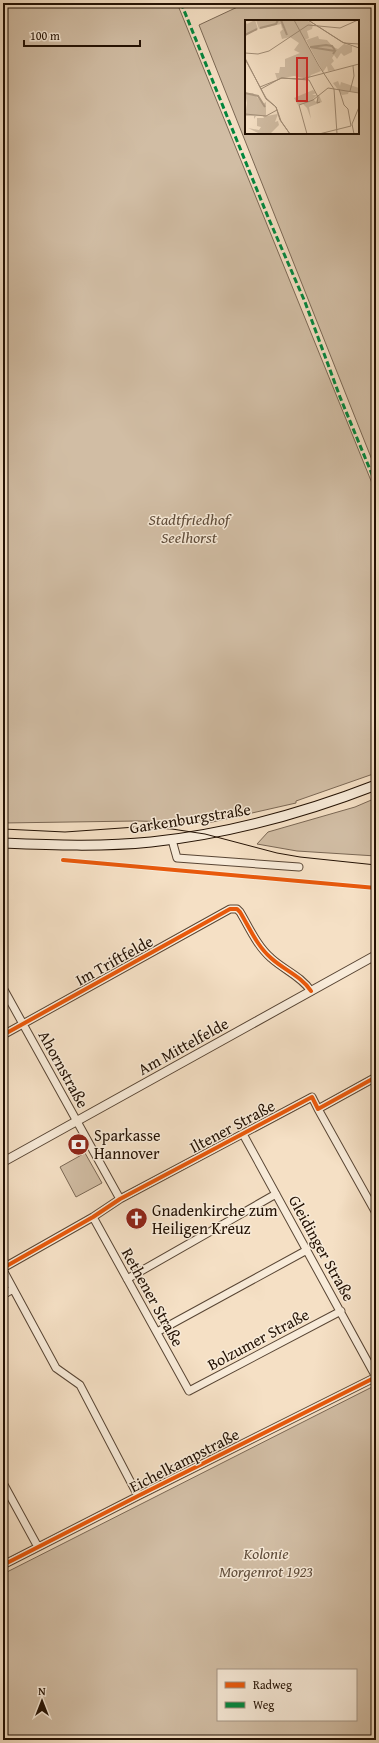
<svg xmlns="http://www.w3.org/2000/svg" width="379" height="1743" font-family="'Gentium Book Plus',serif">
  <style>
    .green { fill: #d1bda4; stroke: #7a6754; fill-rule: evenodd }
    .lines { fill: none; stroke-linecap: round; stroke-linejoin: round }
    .minor-casing { stroke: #584534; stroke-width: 9 }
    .tertiary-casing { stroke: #584534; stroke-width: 10 }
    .secondary-casing { stroke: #231103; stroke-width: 11 }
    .minor { stroke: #f8ebd9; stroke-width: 7 }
    .tertiary { stroke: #f8ebd9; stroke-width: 8 }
    .secondary { stroke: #f8ebd9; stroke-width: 9 }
    .tram { stroke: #231103; stroke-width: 1 }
    .quiet { stroke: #00873e; stroke-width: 3; stroke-dasharray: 6 3; stroke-linecap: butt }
    .cycleway-casing { stroke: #f8ebd9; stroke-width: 6 }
    .cycleway { stroke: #e8590c; stroke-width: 4 }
    .labels { text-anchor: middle; stroke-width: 3; stroke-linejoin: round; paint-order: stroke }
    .park-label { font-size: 16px; font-style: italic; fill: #604d3b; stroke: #f8ebd9 }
    .street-label { font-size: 16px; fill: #231103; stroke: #f8ebd9 }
    .poi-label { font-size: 16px; fill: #231103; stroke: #f8ebd9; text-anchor: start }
    .inset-river { fill: none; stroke: #ae9a83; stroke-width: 2 }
    .inset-road { fill: none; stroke: #a18d77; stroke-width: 1 }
    .view { fill: #d62828; fill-opacity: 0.15; stroke: #d62828; stroke-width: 2 }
    .inset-edge { fill: none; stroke: #231103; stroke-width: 2 }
  </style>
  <rect width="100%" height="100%" fill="#f5e0c5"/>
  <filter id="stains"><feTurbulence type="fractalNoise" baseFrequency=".005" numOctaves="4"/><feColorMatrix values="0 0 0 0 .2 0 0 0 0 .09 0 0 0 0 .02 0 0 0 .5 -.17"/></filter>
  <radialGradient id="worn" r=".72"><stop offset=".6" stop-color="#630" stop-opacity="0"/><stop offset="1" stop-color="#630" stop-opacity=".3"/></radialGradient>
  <path class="green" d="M3,3H177L376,493V773L296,801V803L208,823L137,821L3,823V778L5,749L3,748Z
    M246,3H376V470L199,25ZM246,21H358V133H246Z
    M376,798V856L297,851L257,844L268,832L355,807Z
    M85,1153L102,1183L76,1197L60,1167Z
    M376,1385V1740H3V1574ZM218,1670H356V1720H218Z"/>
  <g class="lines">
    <defs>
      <path id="minor" d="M172,840L177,858L299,867
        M3,988L120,1199
        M3,1035L230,909H237L240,912C249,927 257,946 271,958C284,970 301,976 311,991
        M318,1109L376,1213
        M243,1134L376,1377
        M93,1217L189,1391L341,1311
        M3,1268L93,1217L120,1199L312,1097L318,1109L376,1077
        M3,1270L56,1368L80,1385L138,1496
        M127,1279L276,1194
        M3,1295L13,1289
        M157,1332L307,1250
        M3,1483L38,1547
        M3,1565L138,1496L376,1377"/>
      <path id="tertiary" d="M3,1162L376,955"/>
      <path id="secondary" d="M3,843C52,845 102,847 151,842C228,834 304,813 376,785"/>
    </defs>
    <use href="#minor" class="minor-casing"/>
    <use href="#tertiary" class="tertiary-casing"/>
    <use href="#secondary" class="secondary-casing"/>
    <use href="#minor" class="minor"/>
    <use href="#tertiary" class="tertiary"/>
    <use href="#secondary" class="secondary"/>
    <path class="tram" d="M3,829L65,832L136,827L172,829L205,834L277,853L300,857L376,865"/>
    <path class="quiet" d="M181,3L268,217L305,302L340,397L376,484"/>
    <defs>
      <path id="cycleway" d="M63,860L376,888
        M3,1035L230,909H237L240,912C249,927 257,946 271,958C284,970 301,976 311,991
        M3,1268L93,1217L120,1199L312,1097L318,1109L376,1077
        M3,1565L138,1496L376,1377"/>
    </defs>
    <use href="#cycleway" class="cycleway-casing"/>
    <use href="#cycleway" class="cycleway"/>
  </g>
  <defs>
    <symbol id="bank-disc" viewBox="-11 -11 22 22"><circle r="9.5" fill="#8f2418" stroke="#f8ebd9"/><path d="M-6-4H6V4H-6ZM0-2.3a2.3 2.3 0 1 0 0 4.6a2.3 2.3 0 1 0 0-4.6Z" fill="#fff"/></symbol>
    <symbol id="church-disc" viewBox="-11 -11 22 22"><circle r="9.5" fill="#8f2418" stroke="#f8ebd9"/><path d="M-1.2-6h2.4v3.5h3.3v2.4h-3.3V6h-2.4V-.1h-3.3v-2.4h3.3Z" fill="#fff"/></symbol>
  </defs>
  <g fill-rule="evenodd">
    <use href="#bank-disc" x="66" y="1132" width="25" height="25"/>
    <use href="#church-disc" x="124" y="1206" width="25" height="25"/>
  </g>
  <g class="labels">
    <g class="park-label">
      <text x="189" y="525">Stadtfriedhof<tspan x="189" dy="18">Seelhorst</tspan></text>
      <text x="266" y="1559">Kolonie<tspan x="266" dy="18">Morgenrot 1923</tspan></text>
    </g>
    <g class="street-label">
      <text transform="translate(190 818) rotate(-9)" y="6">Garkenburgstraße</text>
      <text transform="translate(114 960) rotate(-29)" y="6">Im Triftfelde</text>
      <text transform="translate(183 1046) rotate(-29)" y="6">Am Mittelfelde</text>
      <text transform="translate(64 1069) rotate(61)" y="6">Ahornstraße</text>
      <text transform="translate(232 1126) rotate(-28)" y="6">Iltener Straße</text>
      <text transform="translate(322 1248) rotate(61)" y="6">Gleidinger Straße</text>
      <text transform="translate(153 1297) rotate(61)" y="6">Rethener Straße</text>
      <text transform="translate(258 1339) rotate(-28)" y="6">Bolzumer Straße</text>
      <text transform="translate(184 1460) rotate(-27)" y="6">Eichelkampstraße</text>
    </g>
    <g class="poi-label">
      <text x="94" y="1141">Sparkasse<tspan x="94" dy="18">Hannover</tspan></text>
      <text x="152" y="1216">Gnadenkirche zum<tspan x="152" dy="18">Heiligen Kreuz</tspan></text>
    </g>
  </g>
  <g transform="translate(245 20)">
    <rect width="114" height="114" fill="#f5e0c5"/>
    <path d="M10,0L13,9L0,16V2L2,4ZM11,0H62L68,5L67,9L62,11L64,18L60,20L76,51L66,55L63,59L49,56L32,59L30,53H34L35,47H40V39L55,33L49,30L54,23L45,17L37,19L35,12L40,7L37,9L36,4L14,9ZM73,16L74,19L82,20L88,27L93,29L99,24L107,26V32L99,36L96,33L92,39L89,35L87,38L89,41L86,44L90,50L83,51L82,46L78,52L61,20ZM93,61L95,66L96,62L114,68V73L104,71L103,74L97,75L88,63ZM68,70L71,73L67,75H72L68,79L71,82L74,75L77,82L64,87L66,99L62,88L58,84L53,85L49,78ZM0,73H8L18,84L21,82V96L33,94L30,102L33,101L34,105L25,114H15L3,108L14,110L16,107L12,106V98H19L18,96H11L9,99V96H0L2,83Z" fill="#d1bda4"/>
    <path class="inset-river" d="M36,0L42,15M15,8L31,4L33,0M0,15L12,9M65,27L90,31L88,34M66,27L81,25L87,26L90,30M0,73L13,76L20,87"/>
    <path class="inset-road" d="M49,0L74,46L89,69L92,114M63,0L99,23L114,24M63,0L97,22L114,28M0,33L13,34L24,31L63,5L95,8L113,0M0,38L21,79L31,87L36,101L45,114M0,39L21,78L31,87L35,100L45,114M15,67L37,58L64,60L73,77L72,83L75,82M16,69L36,58L57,59L114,44M105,71L109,56L108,46M0,94L21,96L32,90M62,114L54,85L68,80L83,68L114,73M74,114L106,106L103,89L99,85L94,69M109,114L107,104L114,87"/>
    <path class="view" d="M52,38H62V81H52Z"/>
    <rect width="114" height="114" class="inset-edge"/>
  </g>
  <rect width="379" height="1743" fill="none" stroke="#f5e0c5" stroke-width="16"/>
  <rect x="4" y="4" width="371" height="1735" fill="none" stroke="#231103" stroke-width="2"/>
  <rect x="8" y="8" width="363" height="1727" fill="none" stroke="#231103"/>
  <rect x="217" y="1669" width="140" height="52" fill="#f8ebd9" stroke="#a39483"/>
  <rect x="225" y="1682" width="20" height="6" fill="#e8590c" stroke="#a39483"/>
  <text x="253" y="1689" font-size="12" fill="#231103">Radweg</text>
  <rect x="225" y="1702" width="20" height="6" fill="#00873e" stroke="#a39483"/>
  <text x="253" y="1709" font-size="12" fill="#231103">Weg</text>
  <g transform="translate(42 1701)" stroke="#f8ebd9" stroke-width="3" paint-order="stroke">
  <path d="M0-3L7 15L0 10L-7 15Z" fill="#231103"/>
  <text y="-6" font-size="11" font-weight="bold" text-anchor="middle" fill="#231103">N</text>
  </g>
  <path d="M24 40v6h116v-6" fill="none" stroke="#231103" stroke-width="2"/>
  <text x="30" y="40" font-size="12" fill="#231103" stroke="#f8ebd9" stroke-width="3" paint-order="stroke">100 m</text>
  <rect width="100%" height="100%" filter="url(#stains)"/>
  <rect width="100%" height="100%" fill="url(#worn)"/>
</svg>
